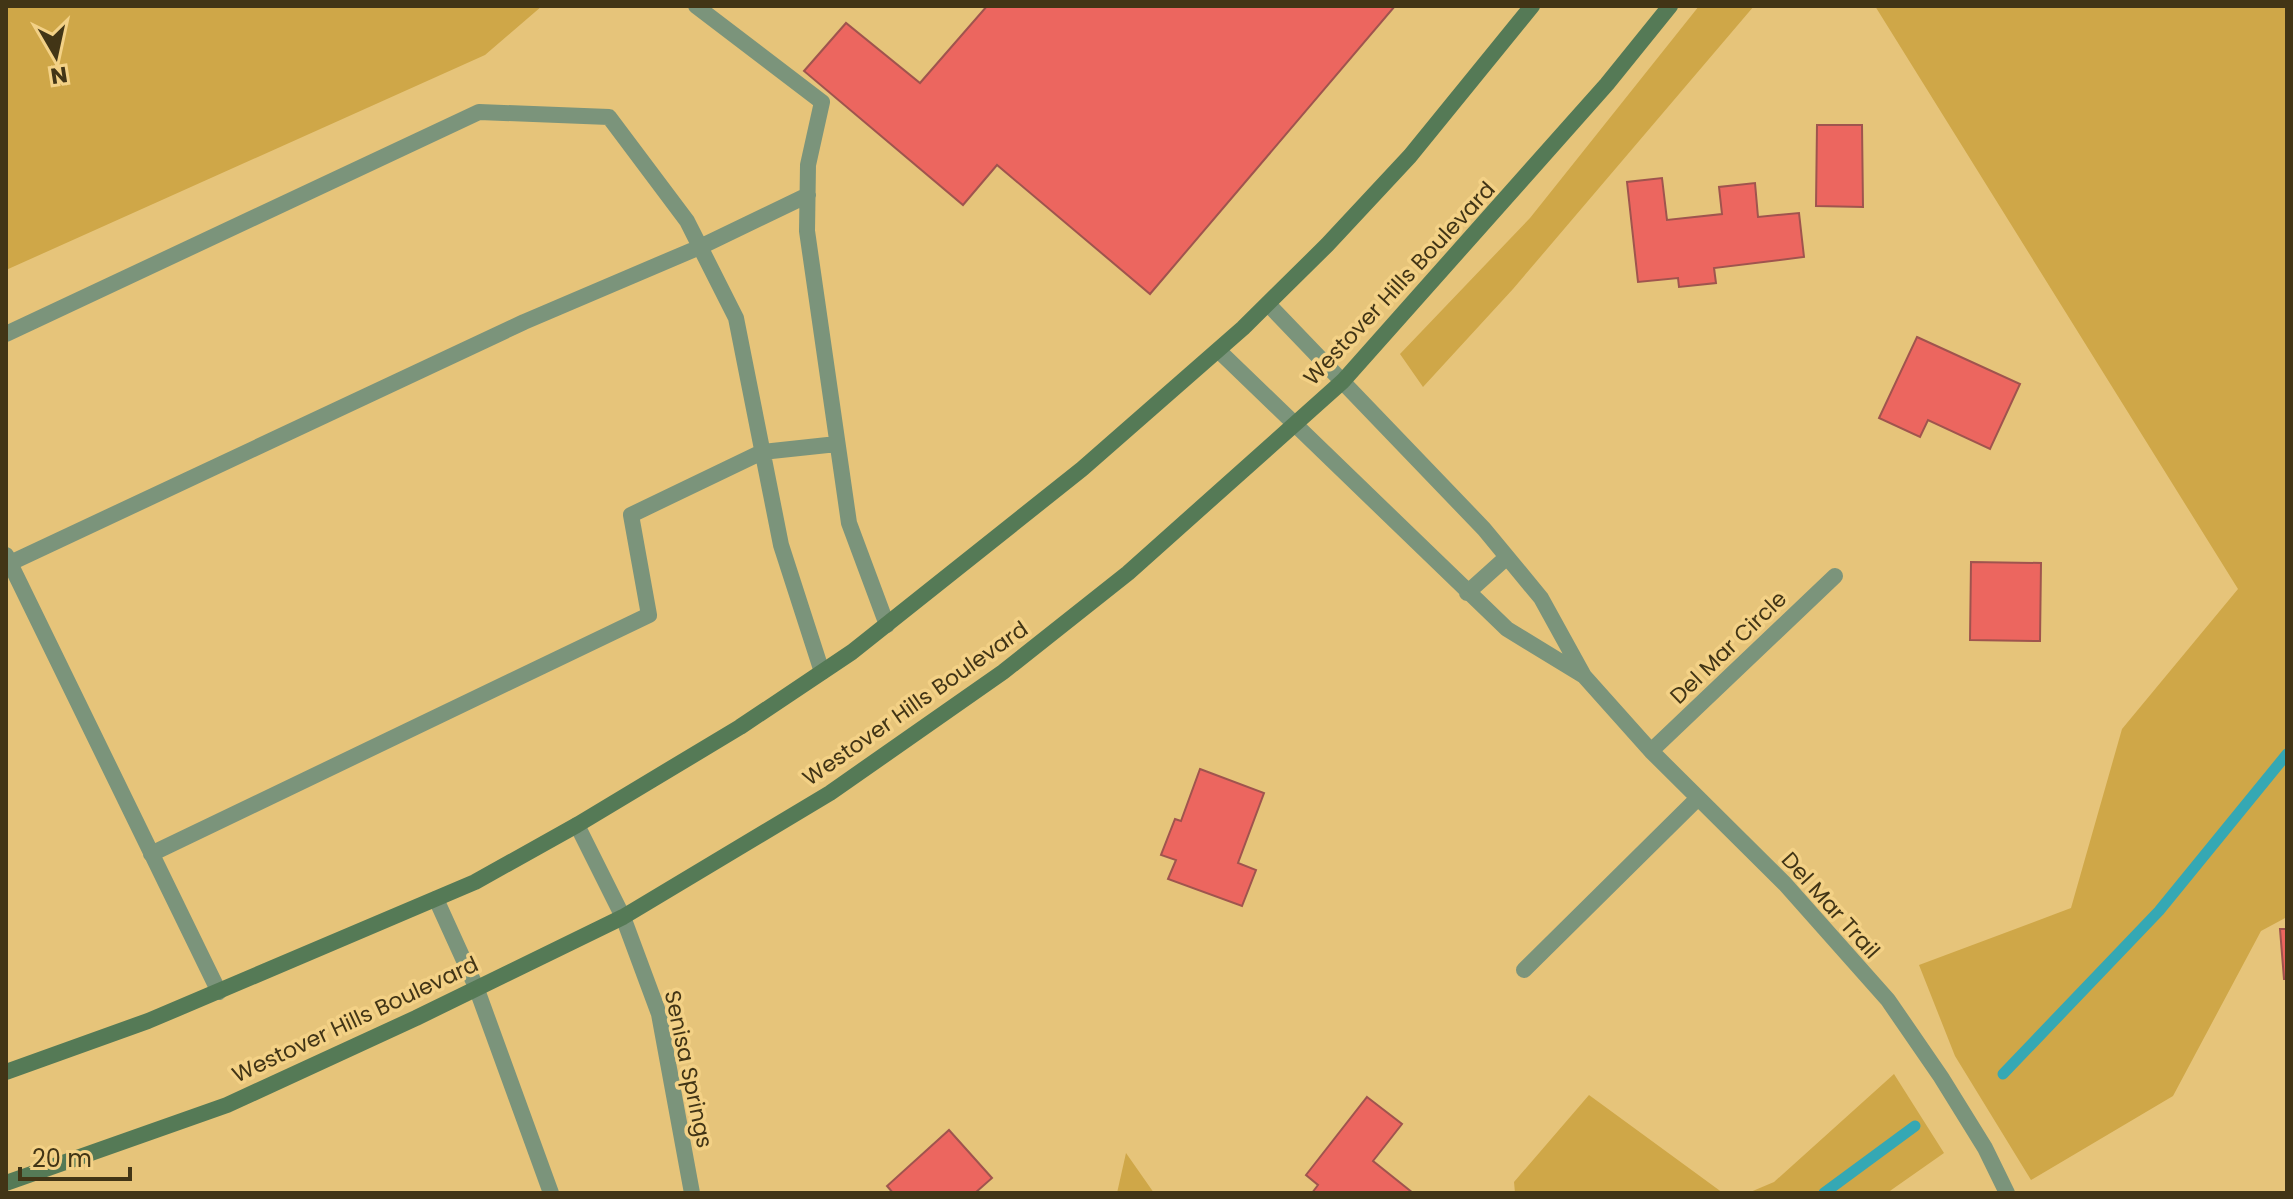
<svg xmlns="http://www.w3.org/2000/svg" width="2293" height="1199" font-family="Poppins,sans-serif">
  <style>
    .green { fill: #cfa748 }
    .lines { fill: none; stroke-linecap: round; stroke-linejoin: round }
    .stream { stroke: #35a8b4; stroke-width: 11 }
    .building { fill: #ec665f; stroke: #9f544e; stroke-width: 2 }
    .service { stroke: #7b947b; stroke-width: 16 }
    .minor { stroke: #7b947b; stroke-width: 16 }
    .secondary { stroke: #557a56; stroke-width: 16 }
    .labels { text-anchor: middle; stroke-width: 7; stroke-linejoin: round; paint-order: stroke }
    .street-label { font-size: 22px; fill: #423516; stroke: #f3d186 }
  </style>
  <rect width="100%" height="100%" fill="#e6c47a"/>
  <path class="green" d="M6,6H542L485,55L6,270Z
    M1699,6H1754L1513,289L1423,387L1400,354L1530,218Z
    M1875,6H2287V917L2261,931L2173,1096L2031,1180L1955,1056L1919,965L2071,908L2122,729L2238,589Z
    M1894,1074L1944,1153L1887,1193H1748L1774,1182Z
    M1589,1095L1723,1193H1515L1514,1182Z
    M1126,1153L1154,1193H1117Z"/>
  <g class="lines">
    <path class="stream" d="M2003,1074L2159,911L2287,754
      M1824,1193L1915,1126"/>
  </g>
  <path class="building" d="M987,6H1395L1150,294L997,165L963,205L804,71L846,23L920,83Z
    M1817,125H1862L1863,207L1816,206Z
    M1662,178L1667,220L1722,214L1719,187L1755,183L1758,217L1799,213L1804,257L1714,268L1716,283L1679,287L1678,278L1638,282L1627,182Z
    M1917,337L2020,384L1990,449L1928,420L1920,437L1879,418Z
    M1971,562L2041,563L2040,641L1970,640Z
    M1200,769L1264,793L1238,863L1256,870L1242,906L1168,879L1176,860L1161,855L1175,819L1181,821Z
    M2280,929H2287V979H2284Z
    M1367,1097L1402,1124L1373,1161L1413,1193H1312L1318,1185L1306,1175Z
    M949,1130L992,1178L975,1193H893L887,1186Z"/>
  <g class="lines">
    <path class="service" d="M696,6L822,102L808,165L807,231L849,523L887,625
      M6,334L479,112L609,117L687,221L736,318L781,545L822,672
      M6,555L219,992
      M6,565L524,322L700,247L808,195
      M151,854L649,615L631,515L762,452L837,444"/>
    <path class="minor" d="M1268,304L1484,529L1541,598L1584,676L1651,751L1785,884L1888,1000L1941,1077L1985,1148L2007,1193
      M1219,351L1507,629L1584,676
      M1467,593L1507,557
      M1651,751L1835,576
      M577,825L623,917L659,1014L692,1193
      M436,899L476,987L551,1193
      M1524,970L1698,798"/>
    <path class="secondary" d="M6,1072L148,1021L475,882L577,825L740,727L852,652L1082,469L1243,328L1327,245L1410,156L1532,6
      M6,1183L227,1105L416,1018L623,917L830,793L1003,672L1128,573L1343,381L1607,84L1670,6"/>
  </g>
  <g class="labels">
    <g class="street-label">
      <text transform="translate(1399 283) rotate(-47)" y="8">Westover Hills Boulevard</text>
      <text transform="translate(1728 647) rotate(-44)" y="8">Del Mar Circle</text>
      <text transform="translate(915 703) rotate(-35)" y="8">Westover Hills Boulevard</text>
      <text transform="translate(1831 905) rotate(48)" y="8">Del Mar Trail</text>
      <text transform="translate(355 1019) rotate(-25)" y="8">Westover Hills Boulevard</text>
      <text transform="translate(689 1069) rotate(78)" y="8">Senisa Springs</text>
    </g>
  </g>
  <rect width="2293" height="1199" fill="none" stroke="#423516" stroke-width="16"/>
  <g transform="translate(56 56) rotate(171)" stroke="#f3d186" stroke-width="6" paint-order="stroke">
  <path d="M0-6L14 30L0 20L-14 30Z" fill="#423516"/>
  <text y="-12" font-size="22" font-weight="bold" text-anchor="middle" fill="#423516">N</text>
  </g>
  <path d="M20 1167v12h110v-12" fill="none" stroke="#423516" stroke-width="4"/>
  <text x="32" y="1167" font-size="24" fill="#423516" stroke="#f3d186" stroke-width="6" paint-order="stroke">20 m</text>
</svg>
